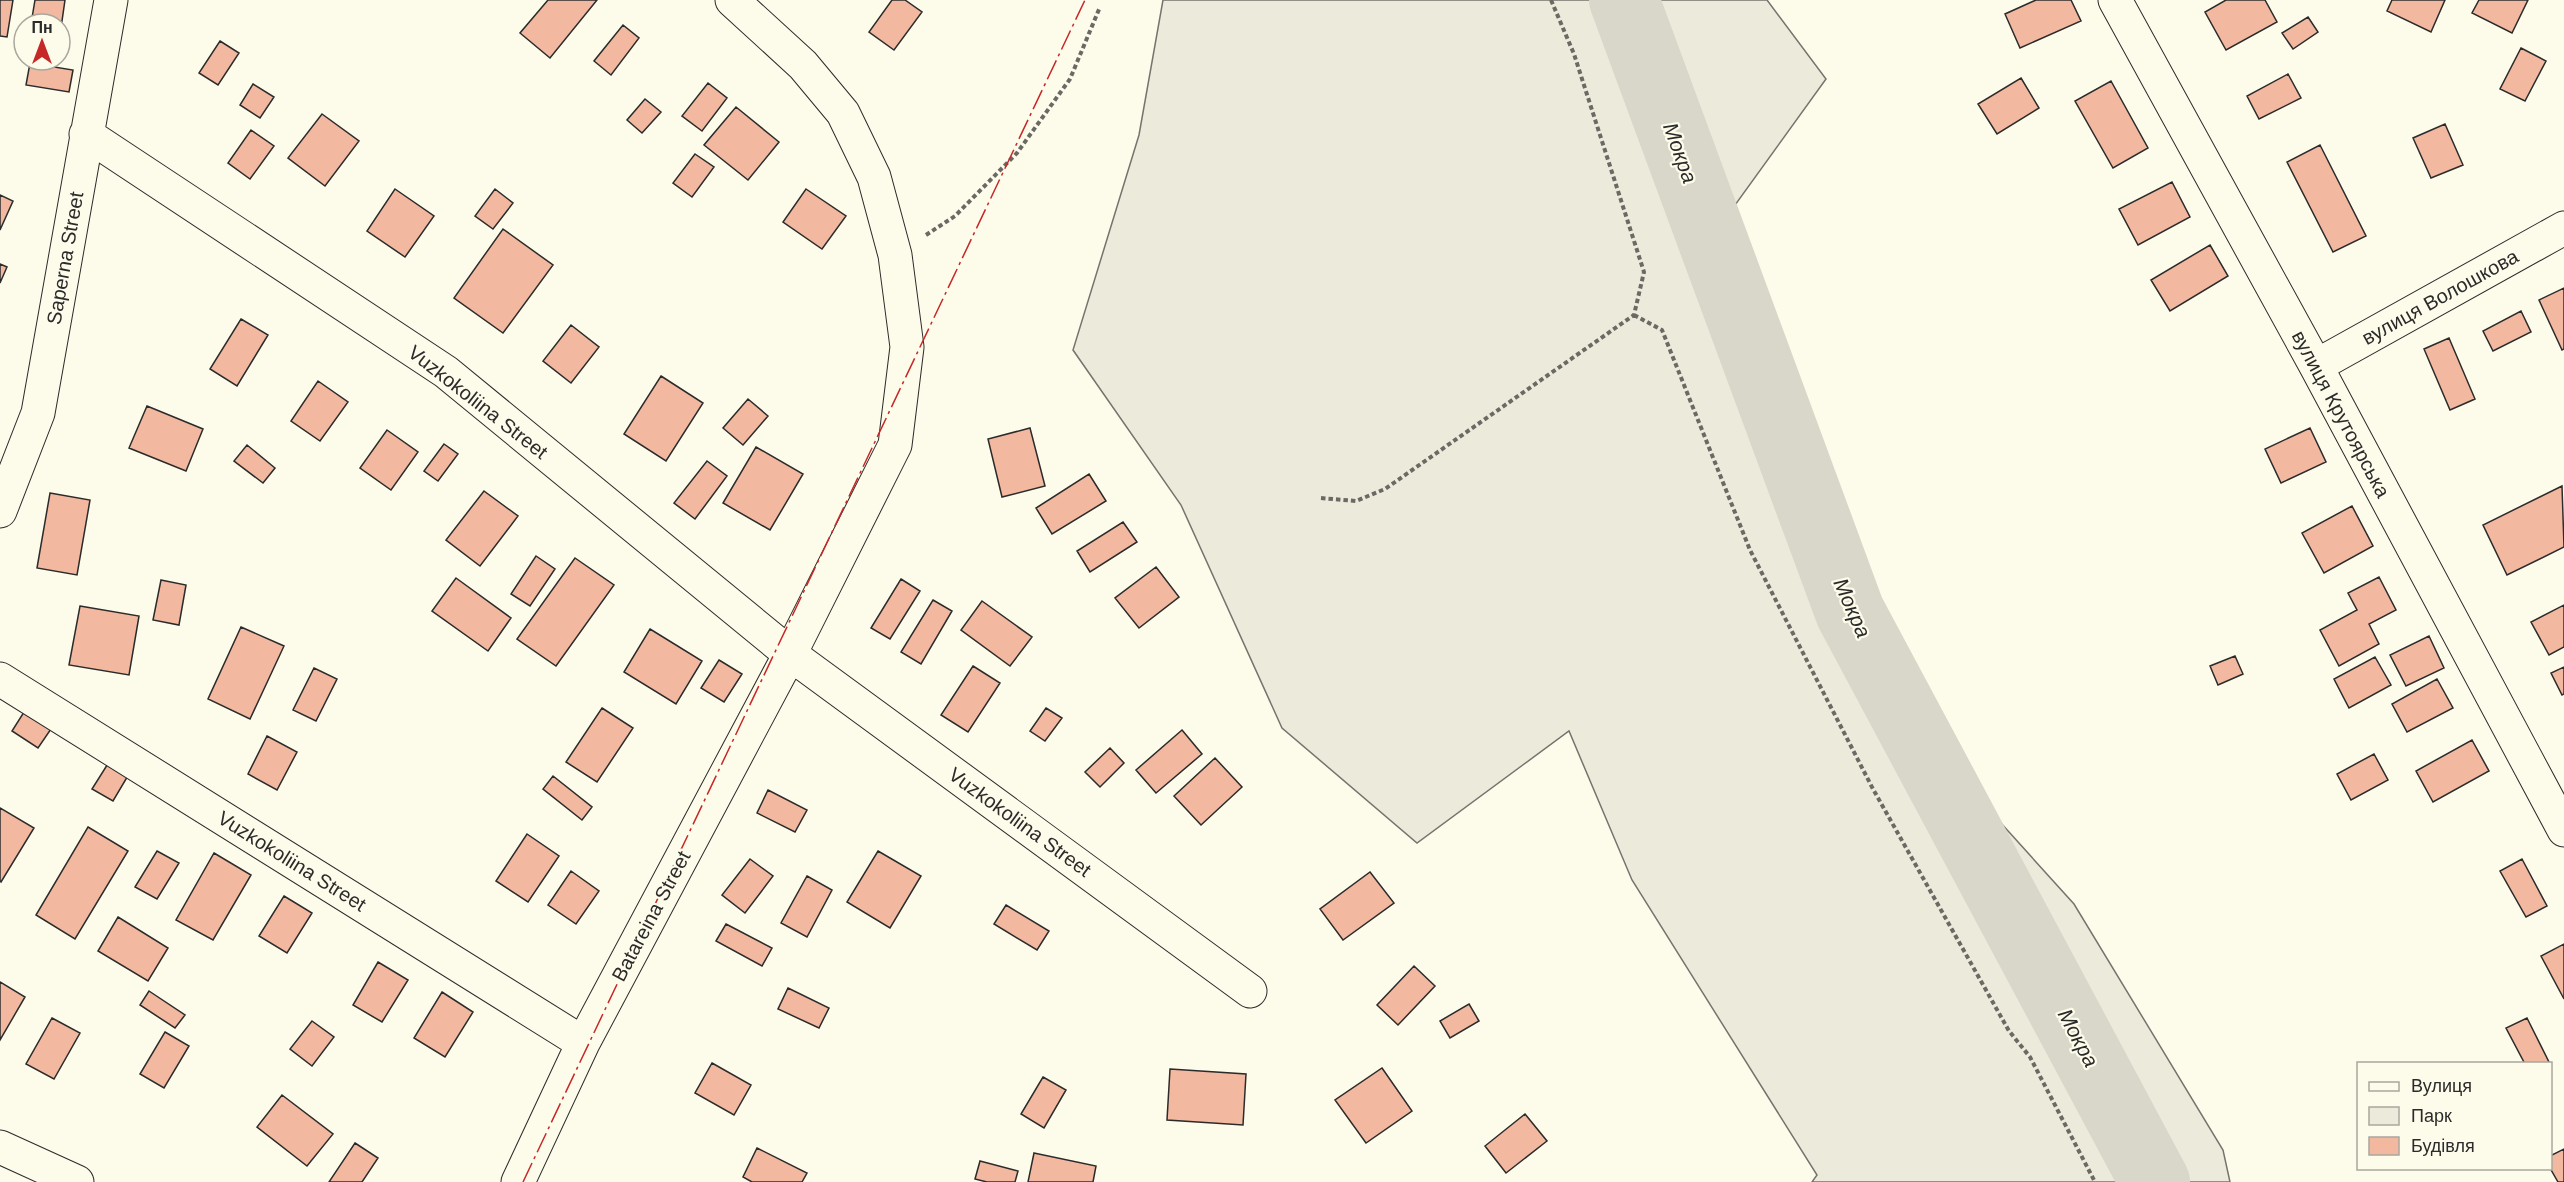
<svg xmlns="http://www.w3.org/2000/svg" width="2564" height="1182" font-family="Helvetica,sans-serif">
  <style>
    .green { fill: #ecebdb; stroke: #74746e; stroke-width: 1.5 }
    .lines { fill: none; stroke-linecap: round; stroke-linejoin: round }
    .river { stroke: #d8d7c9; stroke-width: 70 }
    .building { fill: #f2b8a0; stroke: #2b2b2b; stroke-width: 1.5 }
    .minor-casing { stroke: #2b2b2b; stroke-width: 35 }
    .path { stroke: #6a6964; stroke-width: 4; stroke-dasharray: 4.5 3; stroke-linecap: butt }
    .minor { stroke: #fdfbea; stroke-width: 33 }
    .power { stroke: #c62828; stroke-width: 1.5; stroke-dasharray: 21 4.5 3 4.5; stroke-linecap: butt }
    .labels { text-anchor: middle; stroke-width: 4.5; stroke-linejoin: round; paint-order: stroke }
    .street-label { font-size: 20px; fill: #2b2b2b; stroke: #fdfbea }
    .water-label { font-size: 21px; font-style: italic; fill: #2b2b2b; stroke: #fdfbea }
  </style>
  <rect width="100%" height="100%" fill="#fdfbea"/>
  <path class="green" d="M1163,0H1767L1826,79L1691,266L1821,624L2074,904L2223,1150L2230,1182H1812L1817,1175L1632,880L1569,731L1417,843L1282,728L1181,505L1073,350L1139,135Z"/>
  <g class="lines">
    <path class="river" d="M1624,0L1850,612L2155,1182"/>
  </g>
  <path class="building" d="M0,0H13L7,37L0,36Z
    M35,0H65L61,28L60,24H31Z
    M548,0H597L550,58L520,33Z
    M892,0H905L922,12L894,50L869,32Z
    M2036,0H2071L2081,21L2020,48L2005,14Z
    M2226,0H2265L2277,22L2226,50L2205,12Z
    M2392,0H2445L2431,32L2387,11Z
    M2479,0H2528L2512,33L2472,13Z
    M2308,17L2318,32L2293,49L2282,33Z
    M623,25L639,38L611,75L594,61Z
    M220,41L239,53L218,85L199,73Z
    M2521,48L2546,61L2525,101L2500,89Z
    M30,63L73,70L69,92L26,85Z
    M2288,74L2301,98L2259,119L2247,96Z
    M2021,78L2039,108L1997,134L1978,104Z
    M2111,81L2148,148L2113,168L2075,101Z
    M708,83L727,98L702,131L682,116Z
    M253,84L274,97L260,118L240,105Z
    M645,99L661,112L642,133L627,120Z
    M736,107L779,142L748,180L704,145Z
    M322,114L359,141L325,186L288,158Z
    M2445,124L2463,165L2431,178L2413,138Z
    M251,130L274,146L250,179L228,163Z
    M2320,145L2366,236L2333,252L2287,162Z
    M695,154L714,167L692,197L673,183Z
    M2172,182L2190,217L2138,245L2119,209Z
    M395,189L434,216L405,257L367,231Z
    M495,189L513,203L493,229L475,216Z
    M806,189L846,216L822,249L783,222Z
    M0,195L13,201L0,230Z
    M503,229L553,265L503,333L454,298Z
    M2210,245L2228,276L2170,311L2151,280Z
    M0,264L7,267L0,283Z
    M2564,288V349L2562,350L2539,300Z
    M2521,311L2531,332L2493,351L2483,331Z
    M241,319L268,335L237,386L210,369Z
    M571,325L599,347L571,383L543,361Z
    M2449,338L2475,399L2450,410L2424,349Z
    M661,376L703,403L666,461L624,434Z
    M318,381L348,402L320,441L291,421Z
    M748,399L768,416L743,445L723,428Z
    M147,406L203,429L186,471L129,448Z
    M1030,428L1045,486L1002,497L988,439Z
    M2310,428L2326,462L2281,483L2265,449Z
    M387,430L418,452L391,490L360,468Z
    M444,444L458,454L438,481L424,471Z
    M247,445L275,468L263,483L234,461Z
    M756,447L803,474L770,530L723,503Z
    M707,461L727,476L695,519L674,503Z
    M1089,474L1106,501L1052,534L1036,508Z
    M2562,486L2564,547L2507,575L2483,525Z
    M484,491L518,516L480,566L446,540Z
    M50,493L90,500L77,575L37,568Z
    M2352,506L2373,546L2324,573L2302,533Z
    M1123,522L1137,542L1090,572L1077,551Z
    M536,556L555,569L530,606L511,594Z
    M575,558L614,585L556,666L517,639Z
    M1156,567L1179,597L1139,628L1115,598Z
    M2379,577L2396,610L2369,624L2379,644L2339,666L2320,630L2357,610L2348,593Z
    M456,578L511,618L488,651L432,611Z
    M901,579L920,591L890,639L871,628Z
    M161,580L186,585L179,625L153,620Z
    M933,600L952,611L921,664L901,652Z
    M982,601L1032,637L1010,666L961,630Z
    M2564,605V647L2549,655L2531,622Z
    M80,606L139,616L129,675L69,665Z
    M241,627L284,646L250,719L208,699Z
    M650,629L702,661L676,704L624,672Z
    M2429,636L2444,668L2406,686L2390,655Z
    M2235,656L2243,674L2218,685L2210,666Z
    M2375,657L2391,685L2349,708L2334,679Z
    M719,660L742,674L724,702L701,688Z
    M973,666L1000,683L968,732L941,715Z
    M2564,667V694L2562,695L2551,673Z
    M314,668L337,679L316,721L293,710Z
    M2437,679L2453,708L2407,732L2392,704Z
    M602,708L633,728L597,782L566,762Z
    M1046,708L1062,718L1045,741L1030,731Z
    M24,712L51,729L38,748L12,731Z
    M1182,730L1202,754L1156,793L1136,770Z
    M267,736L297,752L277,790L248,774Z
    M2472,740L2489,771L2433,802L2416,771Z
    M1110,748L1124,763L1100,787L1085,772Z
    M2374,754L2388,780L2351,800L2337,774Z
    M1215,758L1242,787L1201,825L1174,796Z
    M109,762L129,774L113,801L92,789Z
    M553,776L592,807L582,820L543,789Z
    M768,790L807,810L795,832L757,813Z
    M0,808L34,828L1,882L0,881Z
    M88,827L128,851L75,939L36,915Z
    M527,834L559,856L528,902L496,881Z
    M157,851L179,863L157,899L135,887Z
    M878,851L921,876L890,928L847,902Z
    M214,853L251,875L213,940L176,920Z
    M750,859L773,876L745,913L722,895Z
    M2522,859L2547,906L2526,917L2500,871Z
    M571,871L599,891L576,924L548,905Z
    M1370,872L1394,903L1343,940L1320,909Z
    M807,876L832,890L807,937L781,923Z
    M284,896L312,913L287,953L259,936Z
    M1006,905L1049,931L1037,950L994,924Z
    M118,917L168,948L148,981L98,951Z
    M726,924L772,948L762,966L716,941Z
    M2564,944V999L2541,956Z
    M378,962L408,980L382,1022L353,1005Z
    M1414,966L1435,986L1398,1025L1377,1005Z
    M0,982L25,997L0,1040Z
    M788,988L829,1008L819,1028L778,1009Z
    M149,991L185,1015L175,1028L140,1005Z
    M442,992L473,1012L445,1057L414,1038Z
    M1469,1004L1479,1021L1450,1038L1440,1021Z
    M52,1018L80,1033L54,1079L26,1064Z
    M2527,1018L2550,1064H2525L2506,1028Z
    M312,1021L334,1037L312,1066L290,1049Z
    M165,1032L189,1046L164,1088L140,1074Z
    M712,1063L751,1085L734,1115L695,1093Z
    M1382,1068L1412,1111L1366,1143L1335,1100Z
    M1170,1069L1246,1074L1243,1125L1167,1120Z
    M1043,1077L1066,1090L1044,1128L1021,1114Z
    M282,1095L333,1134L307,1166L257,1127Z
    M1525,1114L1547,1141L1506,1173L1485,1146Z
    M355,1143L378,1158L362,1182H329Z
    M757,1148L807,1173L802,1182H752L743,1177Z
    M2564,1149V1182H2558L2550,1168V1156Z
    M1034,1153L1096,1166L1093,1182H1028Z
    M980,1161L1018,1171L1015,1182H987L975,1179Z"/>
  <g class="lines">
    <defs>
      <path id="minor" d="M2115,0L2316,366L2564,830
        M86,134L446,372L790,654L1250,991
        M2316,366L2564,228
        M0,511L38,413L111,0
        M0,679L583,1043
        M0,1147L77,1182
        M518,1182L583,1043L790,654L895,445L907,347L895,255L874,177L843,113L803,65L732,0"/>
    </defs>
    <use href="#minor" class="minor-casing"/>
    <path class="path" d="M926,235L955,216L1017,153L1070,79L1100,7
      M1634,315L1662,330L1750,550L1873,789L2009,1031L2030,1057L2095,1182
      M1321,498L1356,501L1385,489L1634,315L1644,272L1574,54L1551,0"/>
    <use href="#minor" class="minor"/>
    <path class="power" d="M523,1182L1085,0"/>
  </g>
  <g class="labels">
    <g class="street-label">
      <text transform="translate(65 258) rotate(-80)" y="7">Saperna Street</text>
      <text transform="translate(2440 297) rotate(-29)" y="7">вулиця Волошкова</text>
      <text transform="translate(478 402) rotate(38)" y="7">Vuzkokoliina Street</text>
      <text transform="translate(2341 414) rotate(62)" y="7">вулиця Крутоярська</text>
      <text transform="translate(1020 822) rotate(36)" y="7">Vuzkokoliina Street</text>
      <text transform="translate(292 861) rotate(32)" y="7">Vuzkokoliina Street</text>
      <text transform="translate(651 916) rotate(-62)" y="7">Batareina Street</text>
    </g>
    <g class="water-label">
      <text transform="translate(1680 153) rotate(70)" y="7">Мокра</text>
      <text transform="translate(1852 608) rotate(66)" y="7">Мокра</text>
      <text transform="translate(2078 1038) rotate(62)" y="7">Мокра</text>
    </g>
  </g>
  <rect x="2357" y="1062" width="195" height="108" fill="#fdfbea" stroke="#a9a89e" stroke-width="1.5"/>
  <rect x="2369" y="1082" width="30" height="9" fill="#fdfbea" stroke="#a9a89e" stroke-width="1.5"/>
  <text x="2411" y="1092" font-size="18" fill="#2b2b2b">Вулиця</text>
  <rect x="2369" y="1107" width="30" height="18" fill="#ecebdb" stroke="#a9a89e" stroke-width="1.5"/>
  <text x="2411" y="1122" font-size="18" fill="#2b2b2b">Парк</text>
  <rect x="2369" y="1137" width="30" height="18" fill="#f2b8a0" stroke="#a9a89e" stroke-width="1.5"/>
  <text x="2411" y="1152" font-size="18" fill="#2b2b2b">Будівля</text>
  <g transform="translate(42 42)"><circle r="28" fill="#fdfbea" stroke="#a9a89e" stroke-width="1.5"/>
  <path d="M0-4.5L10 22L0 15L-10 22Z" fill="#c62828"/>
  <text y="-9" font-size="16" font-weight="bold" text-anchor="middle" fill="#2b2b2b">Пн</text>
  </g>
</svg>
